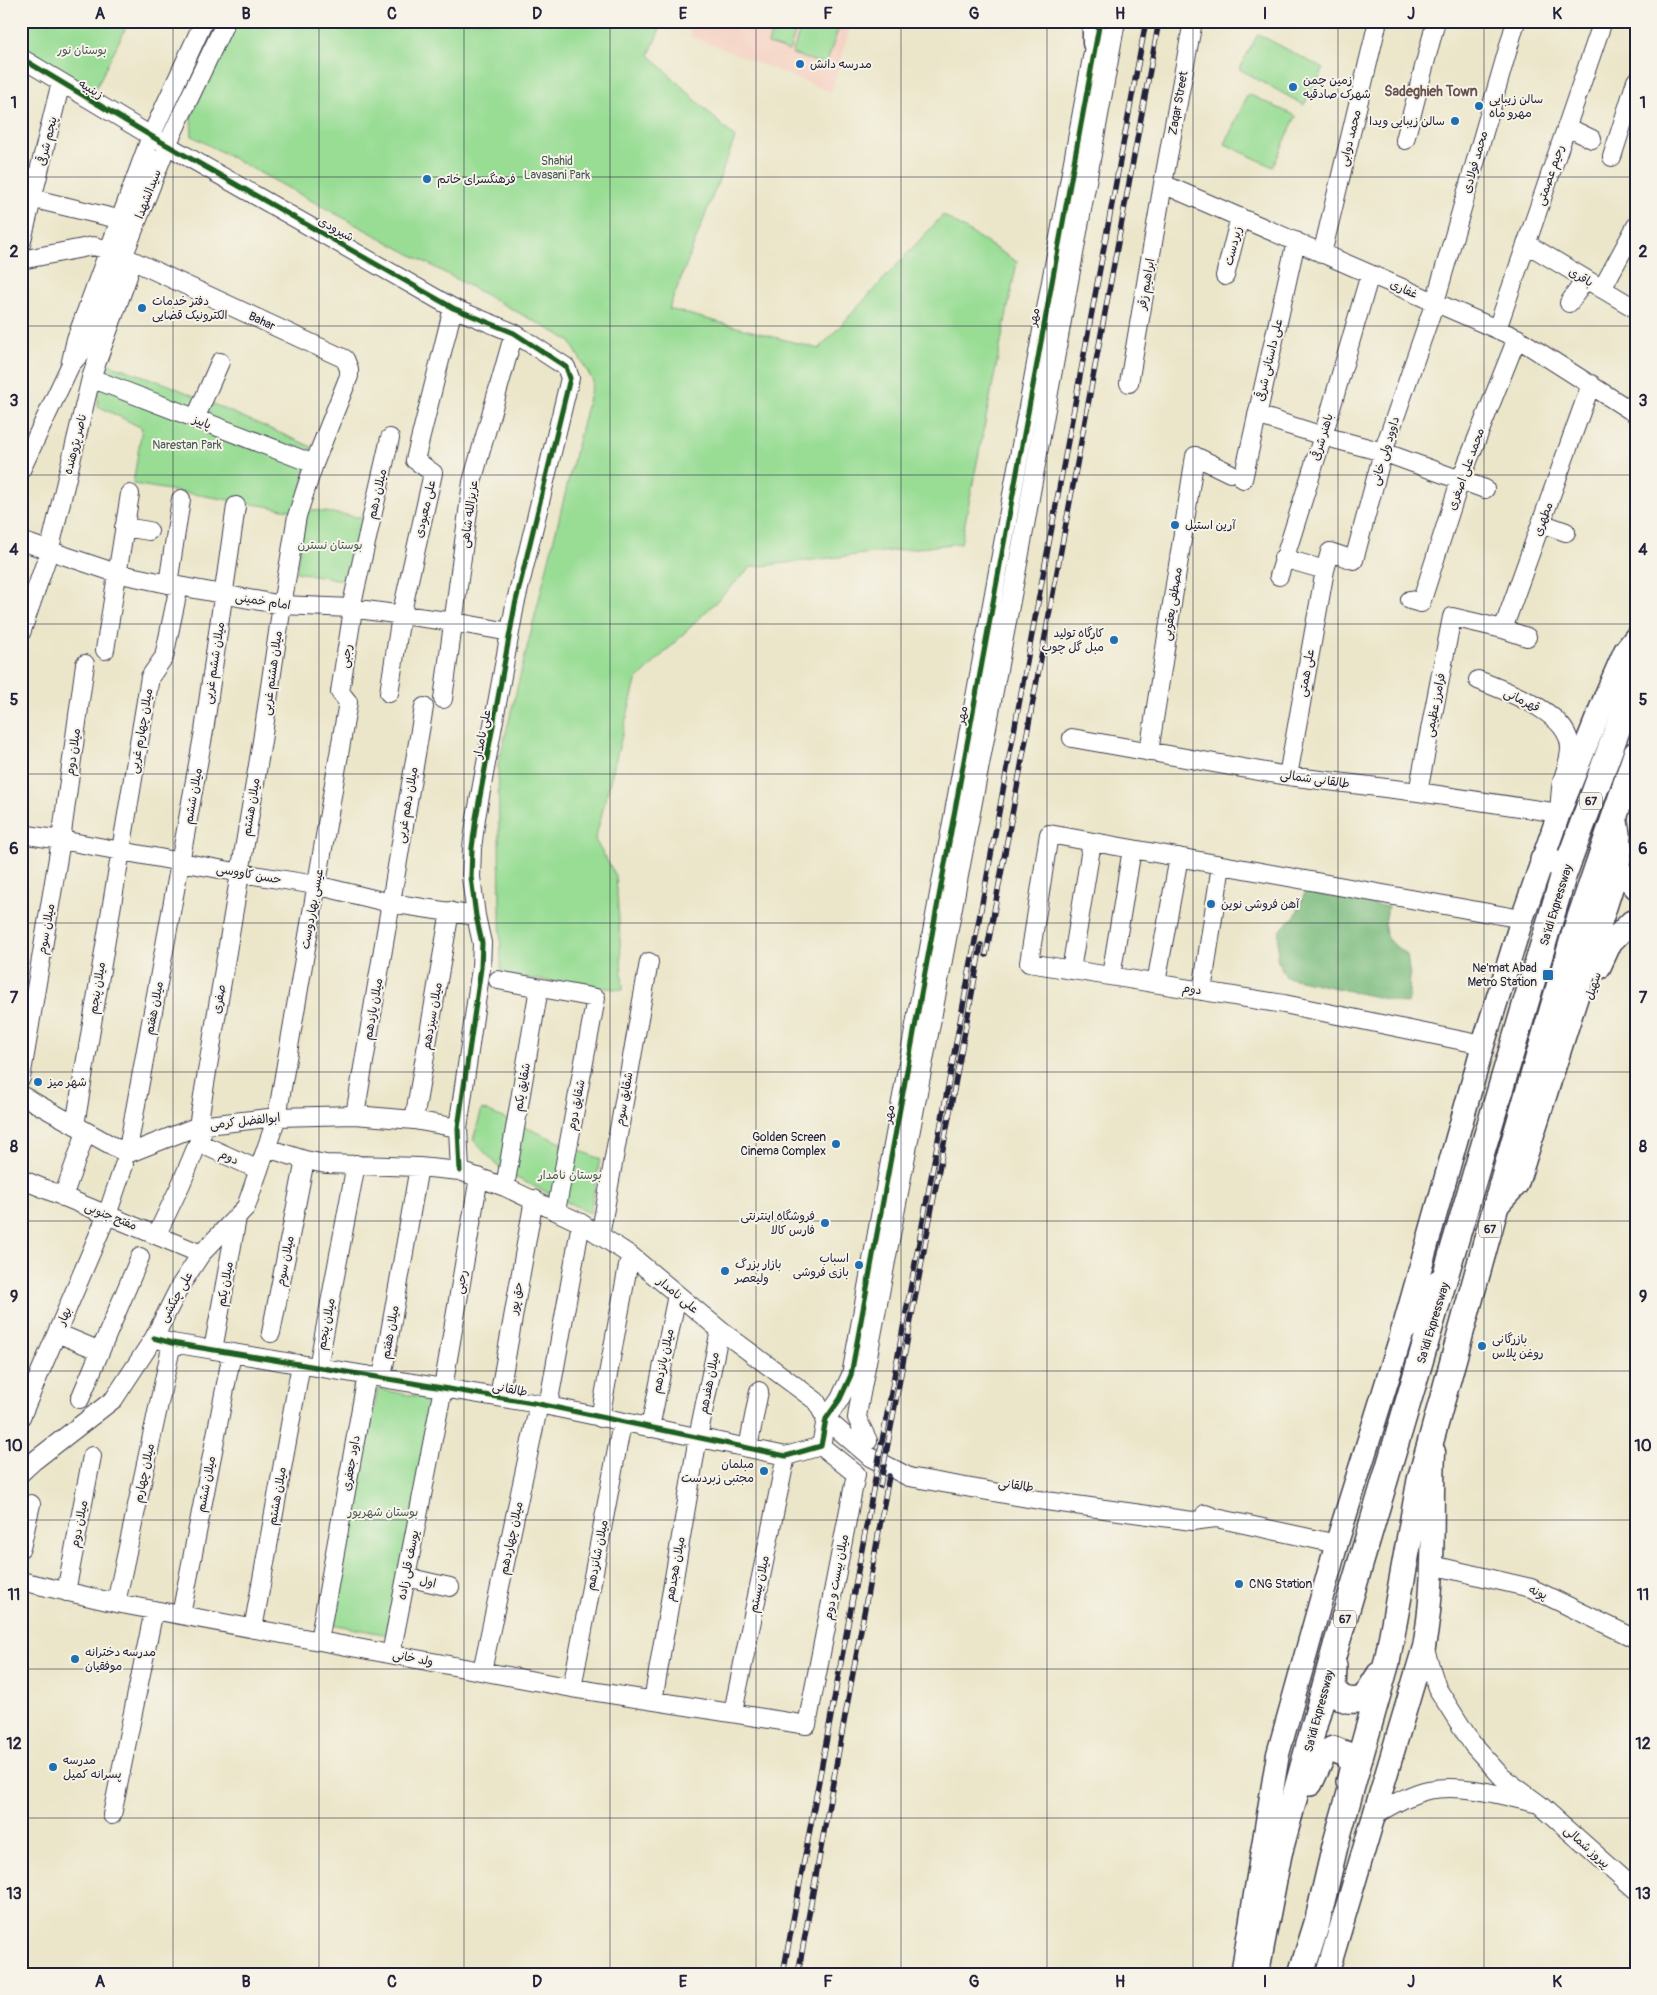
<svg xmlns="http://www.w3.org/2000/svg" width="1657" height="1995" font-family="Pangolin,'Playpen Sans Arabic',sans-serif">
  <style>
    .built { fill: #f5d2c3 }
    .green { fill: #99dd95; stroke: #5e8068 }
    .forest { fill: #7abc7e; stroke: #4e6f5c }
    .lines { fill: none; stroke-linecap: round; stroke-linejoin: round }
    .minor-casing { stroke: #403f50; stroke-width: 20 }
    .major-casing { stroke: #403f50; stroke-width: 25 }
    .highway-casing { stroke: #403f50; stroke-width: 28 }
    .minor { stroke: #fff; stroke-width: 18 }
    .major { stroke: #fff; stroke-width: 22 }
    .highway { stroke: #fff; stroke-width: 25 }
    .rail-casing { stroke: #22223b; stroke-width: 5.5 }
    .rail { stroke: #f7f3e8; stroke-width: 4; stroke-dasharray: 11; stroke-linecap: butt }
    .cycleway-casing { stroke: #f7f3e8; stroke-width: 8 }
    .cycleway { stroke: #1b5e20; stroke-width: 5 }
    .grid { fill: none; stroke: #22223b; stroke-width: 1; stroke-opacity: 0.55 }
    .poi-dot { fill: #1f6fb2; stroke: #f7f3e8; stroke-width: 2 }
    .labels { text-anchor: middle; stroke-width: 4; stroke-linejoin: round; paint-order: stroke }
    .shield { fill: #f7f3e8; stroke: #62616f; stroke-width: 1 }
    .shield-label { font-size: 11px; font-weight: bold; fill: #22223b }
    .park-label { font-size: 12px; fill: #465a56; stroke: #f7f3e8 }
    .poi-label { font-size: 12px; fill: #22223b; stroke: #f7f3e8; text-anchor: start }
    .street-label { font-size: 12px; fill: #22223b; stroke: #f7f3e8 }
    .neighbourhood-label { font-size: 14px; font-weight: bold; fill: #695350; stroke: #f7f3e8 }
    .neatline { fill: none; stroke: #22223b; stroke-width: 2 }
    .grid-label { font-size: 16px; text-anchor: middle; font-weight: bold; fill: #22223b }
  </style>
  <rect width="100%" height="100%" fill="#f7f3e8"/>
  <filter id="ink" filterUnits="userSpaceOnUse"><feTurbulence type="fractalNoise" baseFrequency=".02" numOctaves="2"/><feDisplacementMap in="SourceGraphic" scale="10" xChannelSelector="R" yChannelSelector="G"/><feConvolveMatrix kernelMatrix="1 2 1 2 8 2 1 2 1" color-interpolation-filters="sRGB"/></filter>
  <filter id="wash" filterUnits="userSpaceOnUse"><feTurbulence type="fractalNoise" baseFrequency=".0096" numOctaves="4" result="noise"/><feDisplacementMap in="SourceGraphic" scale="20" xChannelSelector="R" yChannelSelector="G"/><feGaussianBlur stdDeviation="1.12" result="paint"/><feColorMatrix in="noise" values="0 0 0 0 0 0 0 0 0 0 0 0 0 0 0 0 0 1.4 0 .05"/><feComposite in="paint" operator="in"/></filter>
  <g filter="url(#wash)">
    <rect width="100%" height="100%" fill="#ebe6c9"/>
    <path class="built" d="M688,21H852L831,92L690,36Z"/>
    <path class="green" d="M21,21H129L94,92L21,44Z
      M234,21H663L649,55L735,138L669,309L819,349L943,215L1017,262L961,543L751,567L636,681L595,840L616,876L623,990L501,975L498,765L593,381L569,340L192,136L191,117Z
      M775,21H799L789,51L768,44Z
      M803,21H841L826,65L792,54Z
      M1258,34L1324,69L1304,105L1239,69Z
      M1248,94L1296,116L1273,167L1225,144Z
      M106,363L169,385L312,447L295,511L133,484L142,428L98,406V395Z
      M306,509L365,518L354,582L296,572Z
      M482,1109L600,1159L590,1213L504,1172L473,1140Z
      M378,1389L435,1400L388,1635L331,1624Z"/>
    <path class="forest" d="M1305,892L1388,907C1382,935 1384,938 1407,955L1410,977L1408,1004L1286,977L1277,959L1279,931L1296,915Z"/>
  </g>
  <g filter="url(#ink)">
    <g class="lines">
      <defs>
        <path id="minor" d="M21,58L151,136L453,308L514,333L566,367L570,378L515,605L476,818L472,848L471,877L476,916L482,943L481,968L458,1128L460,1171
          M1567,127L1592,139
          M1405,140L1436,21
          M1612,157L1636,81
          M1163,184L1517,338L1636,414
          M22,196L122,220
          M21,244L61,82
          M1527,244L1636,309
          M1322,254L1378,21
          M125,257L345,359L349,369V376L314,464L297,516L282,605L262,741L198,1126
          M21,260L93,246L110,250
          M1225,276L1240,217
          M1602,289L1636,226
          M1569,303L1585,280
          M1497,329L1603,21
          M72,363L89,344L167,145L226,21
          M91,378L314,464
          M1129,383L1163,184L1193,21
          M1257,415L1323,436L1383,452L1485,489
          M195,419L220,362
          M21,470L70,366L76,339L151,136L204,21
          M1243,479L1296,241
          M1541,523L1566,532
          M124,527L149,531
          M21,541L116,573L168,584L282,605L351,608L454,622L510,632
          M1283,558L1325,570
          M1279,576L1323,436L1370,274
          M168,584L181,499
          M1410,600L1421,603L1460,481L1517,338
          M21,633L49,552L91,378L128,276L125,257
          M1527,637L1503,629L1591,384
          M105,650L130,494
          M389,693L401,616L433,473L415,460L453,308
          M443,699L472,482L514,333
          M1072,738L1288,776L1418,792L1559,813C1560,803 1560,792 1562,782C1565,771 1570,760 1570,748C1570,712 1505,691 1478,680
          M1149,752L1195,456L1230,473
          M1288,776L1325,570L1330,552L1354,560L1383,452L1435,302L1516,21
          M1418,792L1452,617L1503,629
          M21,834L61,840L241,873L316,885L390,903L476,916
          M1071,970L1092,842
          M1111,976L1132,849
          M498,980L596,998L556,1211
          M1156,983L1179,857
          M1202,991L1221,865
          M1483,1045L1284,1004L1029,963L1049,834L1522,919
          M21,1078L61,840L85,664
          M21,1095L127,1154L198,1126L277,1117L355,1115L414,1120L458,1128
          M355,1115L424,707
          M414,1120L450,911
          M75,1125L150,677L164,657L179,586
          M199,1143L259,1170
          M267,1148L305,1160L326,1164L419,1167L460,1171L505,1187L581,1223L630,1255L720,1330L816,1401L826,1419L870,1457L909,1477L1039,1500L1192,1521L1216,1518
          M127,1154L204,731L236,506
          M21,1179L201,1254
          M505,1187L539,988
          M63,1197L86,1132
          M157,1234L181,1184L206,1124
          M600,1236L649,962
          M57,1333L100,1351
          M271,1333L305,1160
          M154,1338L172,1343L539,1404L786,1456L821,1446L826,1419L840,1399L851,1375L1097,30
          M213,1350L237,1218
          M318,1367L356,1164
          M382,1378L419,1167
          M499,1397L534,1199
          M80,1399L140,1257
          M548,1406L581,1223
          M21,1417L107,1215L124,1165
          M600,1418L630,1255
          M650,1428L677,1295
          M868,1441L857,1418L859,1404L1020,553L1116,21
          M748,1448L759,1391
          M21,1473L34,1461L114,1399L154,1338L180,1286L201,1254L246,1207L277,1117L348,702L340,692L352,616L351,608L390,438
          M1205,1514L1216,1518L1337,1544
          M21,1548L31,1504
          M1432,1565L1531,1588L1636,1639
          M406,1577L450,1587
          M21,1581L116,1603L572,1688L807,1725L856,1474L821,1446
          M66,1592L92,1456
          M116,1603L172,1343
          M181,1615L232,1353
          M253,1629L301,1364
          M319,1641L367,1375
          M391,1654L443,1388L479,1177
          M482,1671L539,1404
          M572,1688L622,1423
          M653,1701L698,1437L720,1330
          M733,1712L786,1456
          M1539,1804L1636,1890
          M1376,1814C1392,1805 1410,1794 1428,1790C1464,1783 1504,1796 1539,1804L1502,1777L1473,1745L1437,1688L1424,1647
          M112,1815L154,1610"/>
        <path id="major" d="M1094,43V21
          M1618,868L1636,888
          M1599,968L1611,942L1631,922H1636
          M1496,1207L1517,1184L1618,868L1621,849L1615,812
          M1242,1974L1278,1754L1338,1539L1403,1330L1483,1045L1522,919L1559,813L1608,690L1625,651L1636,637
          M1327,1974L1424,1647C1436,1583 1431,1517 1434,1452"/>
        <path id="highway" d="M1543,860L1567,865
          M1403,1330L1439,1282
          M1334,1666L1333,1689C1342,1701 1350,1702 1364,1699L1379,1675
          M1310,1783L1323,1755L1333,1749L1348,1755L1353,1766L1349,1782
          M1256,1974L1279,1854L1334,1653L1563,877L1636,679
          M1301,1974L1317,1923L1335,1846L1387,1662L1420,1480L1514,1141L1575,932L1636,754"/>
      </defs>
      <use href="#minor" class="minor-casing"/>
      <use href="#major" class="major-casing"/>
      <use href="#highway" class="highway-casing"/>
      <use href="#minor" class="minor"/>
      <use href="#major" class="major"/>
      <use href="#highway" class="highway"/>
      <defs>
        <path id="rail" d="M986,955L1159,21
          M880,1486L981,945
          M783,1974L1146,21
          M798,1974L889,1476"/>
      </defs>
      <use href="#rail" class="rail-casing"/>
      <use href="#rail" class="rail"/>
      <defs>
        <path id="cycleway" d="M21,58L151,136L453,308L514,333L566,367L570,378L515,605L476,818L472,848L471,877L476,916L482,943L481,968L458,1128L460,1171
          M154,1338L172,1343L539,1404L786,1456L821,1446L826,1419L840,1399L851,1375L1100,21"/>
      </defs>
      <use href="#cycleway" class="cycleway-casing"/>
      <use href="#cycleway" class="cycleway"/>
    </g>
  </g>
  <path class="grid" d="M173,21V1974M319,21V1974M464,21V1974M610,21V1974M756,21V1974M901,21V1974M1047,21V1974M1193,21V1974M1338,21V1974M1484,21V1974M21,177H1636M21,326H1636M21,475H1636M21,624H1636M21,774H1636M21,923H1636M21,1072H1636M21,1221H1636M21,1371H1636M21,1520H1636M21,1669H1636M21,1818H1636"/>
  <g class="poi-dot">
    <circle cx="800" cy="64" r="5"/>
    <circle cx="1293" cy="87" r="5"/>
    <circle cx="1479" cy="106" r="5"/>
    <circle cx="1455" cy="121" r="5"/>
    <circle cx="427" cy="179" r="5"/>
    <circle cx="142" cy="308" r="5"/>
    <circle cx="1175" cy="525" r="5"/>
    <circle cx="1114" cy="640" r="5"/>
    <circle cx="1211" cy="904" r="5"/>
    <rect x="1542" y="969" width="12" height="12" rx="2.5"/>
    <circle cx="38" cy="1082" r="5"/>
    <circle cx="836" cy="1144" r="5"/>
    <circle cx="825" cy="1223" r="5"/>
    <circle cx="859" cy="1265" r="5"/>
    <circle cx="725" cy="1271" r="5"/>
    <circle cx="1482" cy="1346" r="5"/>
    <circle cx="764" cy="1471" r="5"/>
    <circle cx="1239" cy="1584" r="5"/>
    <circle cx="75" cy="1659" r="5"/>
    <circle cx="53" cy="1767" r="5"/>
  </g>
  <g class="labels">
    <g class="shield">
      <rect x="1580" y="792.5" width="22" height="17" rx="4"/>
      <rect x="1479" y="1220.5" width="22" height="17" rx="4"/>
      <rect x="1334" y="1610.5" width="22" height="17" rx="4"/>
    </g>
    <g class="shield-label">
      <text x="1591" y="805">67</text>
      <text x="1490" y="1233">67</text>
      <text x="1345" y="1623">67</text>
    </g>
    <g class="park-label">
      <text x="82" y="54">بوستان نور</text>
      <text x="557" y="165">Shahid<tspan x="557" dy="14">Lavasani Park</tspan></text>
      <text x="187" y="449">Narestan Park</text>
      <text x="330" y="549">بوستان نسترن</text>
      <text x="570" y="1179">بوستان نامدار</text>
      <text x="383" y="1516">بوستان شهریور</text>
    </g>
    <g class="poi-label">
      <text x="810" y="68">مدرسه دانش</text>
      <text x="1303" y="84">زمین چمن<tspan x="1303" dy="14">شهرک صادقیه</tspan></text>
      <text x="1489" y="103">سالن زیبایی<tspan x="1489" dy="14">مهرو ماه</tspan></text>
      <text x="1445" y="125" text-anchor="end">سالن زیبایی ویدا</text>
      <text x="437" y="183">فرهنگسرای خاتم</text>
      <text x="152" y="305">دفتر خدمات<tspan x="152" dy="14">الکترونیک قضایی</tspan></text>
      <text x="1185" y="529">آرین استیل</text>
      <text x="1104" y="637" text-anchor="end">کارگاه تولید<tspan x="1104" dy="14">مبل گل چوب</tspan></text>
      <text x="1221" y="908">آهن فروشی نوین</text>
      <text x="1537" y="972" text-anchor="end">Ne'mat Abad<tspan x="1537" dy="14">Metro Station</tspan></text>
      <text x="48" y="1086">شهر میز</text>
      <text x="826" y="1141" text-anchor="end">Golden Screen<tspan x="826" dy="14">Cinema Complex</tspan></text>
      <text x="815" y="1220" text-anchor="end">فروشگاه اینترنتی<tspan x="815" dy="14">فارس کالا</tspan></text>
      <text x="849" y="1262" text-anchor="end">اسباب<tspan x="849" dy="14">بازی فروشی</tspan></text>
      <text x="735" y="1268">بازار بزرگ<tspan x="735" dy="14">ولیعصر</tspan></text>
      <text x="1492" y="1343">بازرگانی<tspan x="1492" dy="14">روغن پلاس</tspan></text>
      <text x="754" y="1468" text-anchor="end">مبلمان<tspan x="754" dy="14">مجتبی زبردست</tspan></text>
      <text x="1249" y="1588">CNG Station</text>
      <text x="85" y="1656">مدرسه دخترانه<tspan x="85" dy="14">موفقیان</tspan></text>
      <text x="63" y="1764">مدرسه<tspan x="63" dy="14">پسرانه کمیل</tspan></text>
    </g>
    <g class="street-label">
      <text transform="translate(91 89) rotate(31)" y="4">زینبیه</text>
      <text transform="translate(1178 103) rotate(-80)" y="4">Zaqar Street</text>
      <text transform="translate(1350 138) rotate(-76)" y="4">محمد دوابی</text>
      <text transform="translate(47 141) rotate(-76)" y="4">پنجم شرقی</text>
      <text transform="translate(1475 162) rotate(-74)" y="4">محمد فولادی</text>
      <text transform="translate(1550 175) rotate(-71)" y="4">رحیم عصمتی</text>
      <text transform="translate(148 194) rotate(-69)" y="4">سیدالشهدا</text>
      <text transform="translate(336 229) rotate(29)" y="4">شیرودی</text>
      <text transform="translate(1233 246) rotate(-76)" y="4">زبردست</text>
      <text transform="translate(1581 277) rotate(30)" y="4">باقری</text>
      <text transform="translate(1146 284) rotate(-80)" y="4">ابراهیم زقر</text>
      <text transform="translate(1404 289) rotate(24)" y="4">غفاری</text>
      <text transform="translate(1034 317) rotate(-80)" y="4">مهر</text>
      <text transform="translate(262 321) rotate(25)" y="4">Bahar</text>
      <text transform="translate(1269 360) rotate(-77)" y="4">علی داستانی شرقی</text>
      <text transform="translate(202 422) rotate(21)" y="4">پاییز</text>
      <text transform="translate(1322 437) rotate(-73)" y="4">باهنر شرقی</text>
      <text transform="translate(75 444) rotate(-76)" y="4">ناصر پژوهنده</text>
      <text transform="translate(1385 451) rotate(-73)" y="4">داوود ولی خانی</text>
      <text transform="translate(1466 469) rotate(-70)" y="4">محمد علی اصغری</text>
      <text transform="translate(377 494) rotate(-77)" y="4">میلان دهم</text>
      <text transform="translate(425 509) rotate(-77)" y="4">علی معبودی</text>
      <text transform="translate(469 514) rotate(-82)" y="4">عزیزالله شاهی</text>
      <text transform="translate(1543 519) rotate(-70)" y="4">مطهری</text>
      <text transform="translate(263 601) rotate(9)" y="4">امام خمینی</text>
      <text transform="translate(1172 604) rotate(-81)" y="4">مصطفی یعقوبی</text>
      <text transform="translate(346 656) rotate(-81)" y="4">رجبی</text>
      <text transform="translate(214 663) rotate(-81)" y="4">میلان ششم غربی</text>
      <text transform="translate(272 673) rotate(-82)" y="4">میلان هشتم غربی</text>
      <text transform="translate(1306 673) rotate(-80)" y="4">علی همتی</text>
      <text transform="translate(1522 700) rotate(26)" y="4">قهرمانی</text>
      <text transform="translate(1435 705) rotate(-79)" y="4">فرامرز عظیمی</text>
      <text transform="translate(962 715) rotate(-80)" y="4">مهر</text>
      <text transform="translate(141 731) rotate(-80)" y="4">میلان چهارم غربی</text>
      <text transform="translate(482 734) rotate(-79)" y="4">علی نامدار</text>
      <text transform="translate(73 752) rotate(-82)" y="4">میلان دوم</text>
      <text transform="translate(1315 779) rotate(8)" y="4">طالقانی شمالی</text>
      <text transform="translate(193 796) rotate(-80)" y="4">میلان ششم</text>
      <text transform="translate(407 805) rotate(-80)" y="4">میلان دهم غربی</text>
      <text transform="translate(251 807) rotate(-81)" y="4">میلان هشتم</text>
      <text transform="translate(249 874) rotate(10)" y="4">حسن کاووسی</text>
      <text transform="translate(1556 905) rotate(-73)" y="4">Sa'idi Expressway</text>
      <text transform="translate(312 909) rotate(-80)" y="4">عیسی بهاردوست</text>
      <text transform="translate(46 929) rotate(-80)" y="4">میلان سوم</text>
      <text transform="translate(1593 986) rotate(-72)" y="4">سهیل</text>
      <text transform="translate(97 988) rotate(-81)" y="4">میلان پنجم</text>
      <text transform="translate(1192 989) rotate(9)" y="4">دوم</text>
      <text transform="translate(219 999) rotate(-80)" y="4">صفری</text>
      <text transform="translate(154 1008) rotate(-79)" y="4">میلان هفتم</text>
      <text transform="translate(373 1009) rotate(-80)" y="4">میلان یازدهم</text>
      <text transform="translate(432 1016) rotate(-80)" y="4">میلان سیزدهم</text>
      <text transform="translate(522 1087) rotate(-80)" y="4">شقایق یکم</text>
      <text transform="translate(624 1099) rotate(-80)" y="4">شقایق سوم</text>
      <text transform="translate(576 1105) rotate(-79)" y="4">شقایق دوم</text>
      <text transform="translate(889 1114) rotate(-80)" y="4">مهر</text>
      <text transform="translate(245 1121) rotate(-6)" y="4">ابوالفضل کرمی</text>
      <text transform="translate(229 1157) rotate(24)" y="4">دوم</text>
      <text transform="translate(111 1216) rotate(22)" y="4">مفتح جنوبی</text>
      <text transform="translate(285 1261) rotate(-79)" y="4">میلان سوم</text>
      <text transform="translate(461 1282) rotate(-80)" y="4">رحبی</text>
      <text transform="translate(225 1284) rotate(-80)" y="4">میلان یکم</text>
      <text transform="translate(678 1295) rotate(40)" y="4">علی نامدار</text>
      <text transform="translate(176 1297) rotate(-61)" y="4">علی چنکشی</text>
      <text transform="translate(516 1298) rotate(-80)" y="4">حق پور</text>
      <text transform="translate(64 1316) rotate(-67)" y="4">بهار</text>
      <text transform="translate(1433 1323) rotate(-73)" y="4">Sa'idi Expressway</text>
      <text transform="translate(326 1324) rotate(-79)" y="4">میلان پنجم</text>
      <text transform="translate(390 1332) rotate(-80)" y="4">میلان هفتم</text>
      <text transform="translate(663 1361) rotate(-78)" y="4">میلان پانزدهم</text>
      <text transform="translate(709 1383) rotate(-79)" y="4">میلان هفدهم</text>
      <text transform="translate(510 1389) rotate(10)" y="4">طالقانی</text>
      <text transform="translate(351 1463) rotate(-80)" y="4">داود جعفری</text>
      <text transform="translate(144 1473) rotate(-78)" y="4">میلان چهارم</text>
      <text transform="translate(206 1484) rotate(-79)" y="4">میلان ششم</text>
      <text transform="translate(1016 1485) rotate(8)" y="4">طالقانی</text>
      <text transform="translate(277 1496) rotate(-80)" y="4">میلان هشتم</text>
      <text transform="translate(79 1524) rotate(-79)" y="4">میلان دوم</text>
      <text transform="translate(511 1538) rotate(-78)" y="4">میلان چهاردهم</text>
      <text transform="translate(597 1555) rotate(-79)" y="4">میلان شانزدهم</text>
      <text transform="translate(408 1565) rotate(-79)" y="4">یوسف قلی زاده</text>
      <text transform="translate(675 1569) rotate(-80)" y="4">میلان هجدهم</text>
      <text transform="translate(836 1577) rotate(-79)" y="4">میلان بیست و دوم</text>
      <text transform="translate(428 1582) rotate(12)" y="4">اول</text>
      <text transform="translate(759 1584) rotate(-78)" y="4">میلان بیستم</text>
      <text transform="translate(1538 1592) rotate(23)" y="4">پونه</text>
      <text transform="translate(413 1658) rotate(11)" y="4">ولد خانی</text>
      <text transform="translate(1319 1711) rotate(-75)" y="4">Sa'idi Expressway</text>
      <text transform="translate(1587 1847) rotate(42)" y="4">پیروز شمالی</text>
    </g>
    <g class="neighbourhood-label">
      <text x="1431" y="96">Sadeghieh Town</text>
    </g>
  </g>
  <rect width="1657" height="1995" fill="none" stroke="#f7f3e8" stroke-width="55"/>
  <rect x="28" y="28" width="1602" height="1940" class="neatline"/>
  <g class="grid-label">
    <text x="100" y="19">A</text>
    <text x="246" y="19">B</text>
    <text x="392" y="19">C</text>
    <text x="537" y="19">D</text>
    <text x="683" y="19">E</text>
    <text x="828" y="19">F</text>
    <text x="974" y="19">G</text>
    <text x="1120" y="19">H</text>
    <text x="1265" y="19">I</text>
    <text x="1411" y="19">J</text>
    <text x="1557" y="19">K</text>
    <text x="14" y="108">1</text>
    <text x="1643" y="108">1</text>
    <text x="14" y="257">2</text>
    <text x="1643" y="257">2</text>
    <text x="14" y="406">3</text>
    <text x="1643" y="406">3</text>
    <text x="14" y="555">4</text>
    <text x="1643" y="555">4</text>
    <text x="14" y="705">5</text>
    <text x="1643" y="705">5</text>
    <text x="14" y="854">6</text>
    <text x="1643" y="854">6</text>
    <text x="14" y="1003">7</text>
    <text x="1643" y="1003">7</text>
    <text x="14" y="1152">8</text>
    <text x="1643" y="1152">8</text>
    <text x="14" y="1302">9</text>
    <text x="1643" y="1302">9</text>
    <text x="14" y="1451">10</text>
    <text x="1643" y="1451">10</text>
    <text x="14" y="1600">11</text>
    <text x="1643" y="1600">11</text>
    <text x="14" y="1749">12</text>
    <text x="1643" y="1749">12</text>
    <text x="14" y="1899">13</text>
    <text x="1643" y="1899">13</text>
    <text x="100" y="1987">A</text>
    <text x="246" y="1987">B</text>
    <text x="392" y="1987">C</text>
    <text x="537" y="1987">D</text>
    <text x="683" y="1987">E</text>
    <text x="828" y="1987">F</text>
    <text x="974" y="1987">G</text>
    <text x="1120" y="1987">H</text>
    <text x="1265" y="1987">I</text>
    <text x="1411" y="1987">J</text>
    <text x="1557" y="1987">K</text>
  </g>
</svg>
